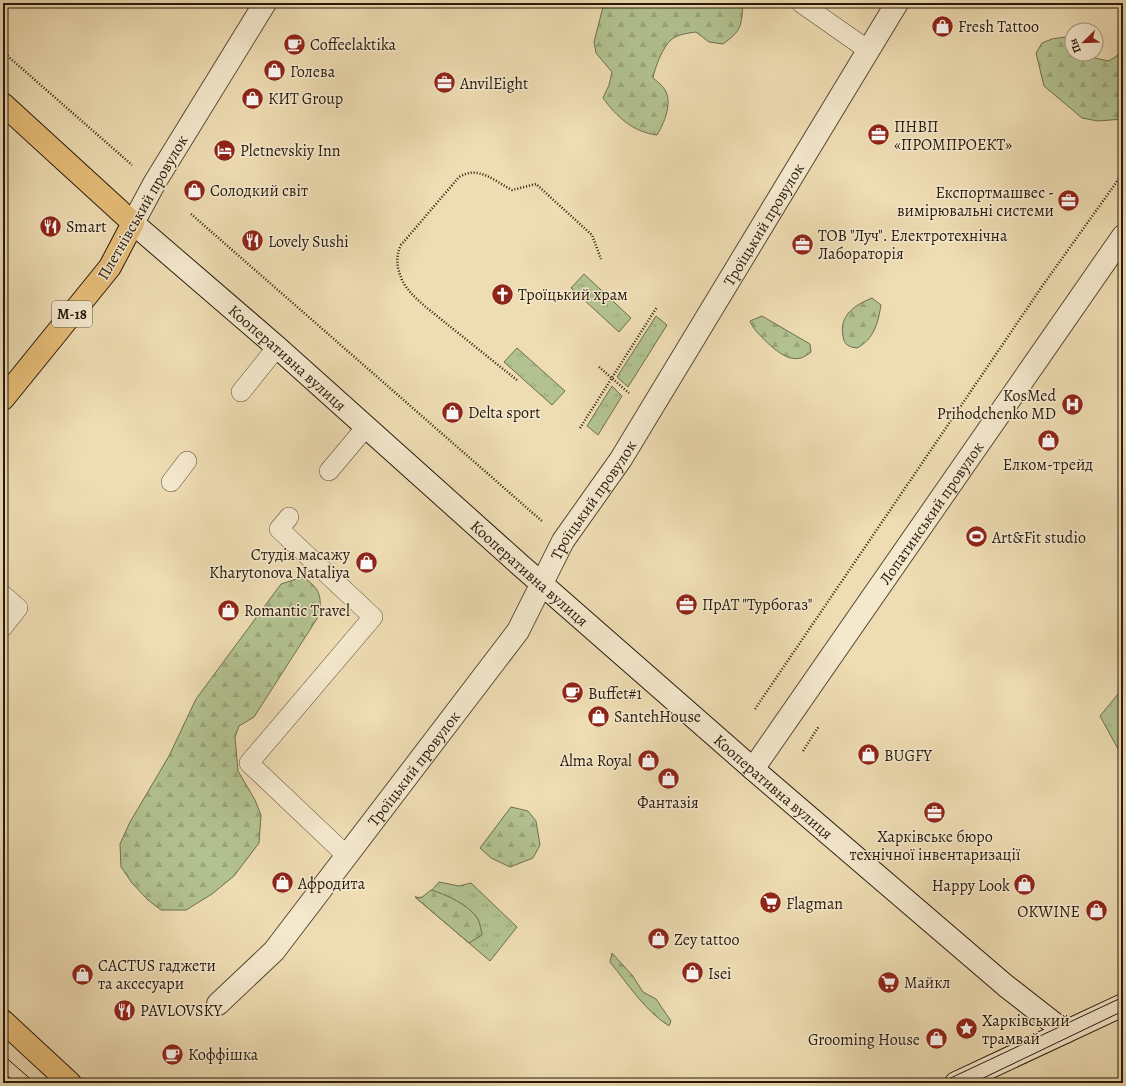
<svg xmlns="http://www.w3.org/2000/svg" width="1126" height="1086" font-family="Alegreya,serif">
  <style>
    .grass { fill: url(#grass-tufts); stroke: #6d6e4e }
    .forest { fill: url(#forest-firs); stroke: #6d6e4e }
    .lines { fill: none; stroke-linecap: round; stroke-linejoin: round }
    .lane-casing { stroke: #594a36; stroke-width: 20 }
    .street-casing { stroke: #594a36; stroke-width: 24 }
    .secondary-casing { stroke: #27190c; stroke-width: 24 }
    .primary-casing { stroke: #27190c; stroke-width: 24 }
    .path { stroke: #27190c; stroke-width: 2.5; stroke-dasharray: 1 2; stroke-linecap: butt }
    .lane { stroke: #f4e8cd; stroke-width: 19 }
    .street { stroke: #f4e8cd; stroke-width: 22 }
    .secondary { stroke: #f4e8cd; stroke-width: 22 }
    .primary { stroke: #e7be79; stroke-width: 22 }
    .tram { stroke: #27190c; stroke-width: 1 }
    .labels { text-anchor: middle; stroke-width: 3; stroke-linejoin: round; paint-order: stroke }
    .shield { fill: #f4e8cd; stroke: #645746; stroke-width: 1 }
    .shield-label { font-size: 15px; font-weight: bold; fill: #27190c }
    .poi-label { font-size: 16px; fill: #27190c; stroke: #f4e8cd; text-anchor: start }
    .street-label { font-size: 16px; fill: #27190c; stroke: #f4e8cd }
  </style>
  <defs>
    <pattern id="grass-tufts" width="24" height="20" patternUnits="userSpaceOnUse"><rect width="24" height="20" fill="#b3c291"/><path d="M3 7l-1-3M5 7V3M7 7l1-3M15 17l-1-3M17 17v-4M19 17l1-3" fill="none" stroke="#9aa67c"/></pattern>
    <pattern id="forest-firs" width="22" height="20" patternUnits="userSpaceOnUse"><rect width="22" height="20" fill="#b3c291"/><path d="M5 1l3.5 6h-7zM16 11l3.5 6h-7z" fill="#9aa67c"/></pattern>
  </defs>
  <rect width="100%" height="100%" fill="#eedcb2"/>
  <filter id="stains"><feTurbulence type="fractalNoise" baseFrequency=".005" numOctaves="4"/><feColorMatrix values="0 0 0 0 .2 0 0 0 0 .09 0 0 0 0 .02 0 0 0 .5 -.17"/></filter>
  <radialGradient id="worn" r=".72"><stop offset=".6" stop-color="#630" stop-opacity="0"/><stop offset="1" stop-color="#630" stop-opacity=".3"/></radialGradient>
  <path class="grass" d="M584,274L631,318L619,332L571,288Z
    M656,316L667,325L628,387L617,377Z
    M517,348L565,391L552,405L504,362Z
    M612,386L622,396L598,435L587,426Z
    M1123,688V758L1100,716Z
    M439,882L459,886L471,883L517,927L490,961L415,897C426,900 432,889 439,882Z"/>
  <path class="forest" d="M604,3L743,4C741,27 742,30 723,44L709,42L696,32C689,33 679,34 672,39C663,46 655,67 653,78C658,82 664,87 666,92C672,104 664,124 657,135C633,132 617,117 603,98L609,85L612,72L596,53L594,42Z
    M1065,37L1072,45V54C1085,54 1096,59 1109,61L1118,55L1123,56V119L1098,121L1082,118L1044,86L1036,53L1042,43L1052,39Z
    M872,298L881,305C878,323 874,339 857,348C849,347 844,345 843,336C839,315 855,305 872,298Z
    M762,316L810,344L811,352C805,357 799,360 791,358C780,357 753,331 750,321Z
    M303,577C320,589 321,594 320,614L254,717L239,726L235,737L238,771L255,800L261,815L259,843L234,876L212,894L186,910H161L148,900L132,883L121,867L120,844L130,822L169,756L196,699L281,584Z
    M511,807L528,811L536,821L540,845L533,858L510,867L491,858L480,848Z
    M431,890C447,895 468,904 478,919C480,923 481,930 482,935L469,943L415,897L421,898Z
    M612,953L632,975L643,992L656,999L671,1021L669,1026C645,1011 628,984 610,962Z"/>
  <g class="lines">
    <defs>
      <path id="lane" d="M801,3L868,50
        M241,392L277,347
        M329,471L366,427
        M171,482L187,461
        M289,517L279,529L373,617L249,763L346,855
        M3,595L18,608L3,627"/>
      <g id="street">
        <path d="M133,223L155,182L265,3"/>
        <path id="s1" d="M753,769L1123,236"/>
        <path id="s2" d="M218,1004L274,951L518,631L563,541L621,459L897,3"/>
      </g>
      <g id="secondary">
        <path id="s3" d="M133,223L277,347L519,564L753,769L1006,986L1065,1032"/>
        <path d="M956,1083L1123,1005"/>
      </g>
      <path id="primary" d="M3,104L133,223L110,267L3,399
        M3,1021L70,1083"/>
    </defs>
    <use href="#lane" class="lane-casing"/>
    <use href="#street" class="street-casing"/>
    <use href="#secondary" class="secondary-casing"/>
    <use href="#primary" class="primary-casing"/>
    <path class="path" d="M3,52L132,165
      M191,214L543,522
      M599,367L629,393
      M517,380C494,362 471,343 448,325C433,312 411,298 402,280C397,268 395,258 401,245L459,177C479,165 494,181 512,190L536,184L592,235L601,259
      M580,428L657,307
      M755,709L1043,285L1123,173
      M803,751L819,726"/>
    <use href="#lane" class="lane"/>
    <use href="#street" class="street"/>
    <use href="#secondary" class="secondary"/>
    <use href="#primary" class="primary"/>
    <path class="tram" d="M3,1055L35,1083
      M3,1072L16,1083
      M940,1083L1123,997
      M973,1083L1123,1011"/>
  </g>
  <defs>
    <symbol id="shop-disc" viewBox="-11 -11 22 22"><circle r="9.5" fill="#8f2418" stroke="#f4e8cd"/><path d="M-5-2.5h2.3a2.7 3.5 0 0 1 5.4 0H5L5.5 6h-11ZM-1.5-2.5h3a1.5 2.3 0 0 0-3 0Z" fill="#fff"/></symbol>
    <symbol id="cafe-disc" viewBox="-11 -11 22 22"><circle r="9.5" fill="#8f2418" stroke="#f4e8cd"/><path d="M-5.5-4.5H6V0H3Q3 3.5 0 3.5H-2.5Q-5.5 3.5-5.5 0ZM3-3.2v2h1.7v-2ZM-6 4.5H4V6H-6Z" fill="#fff"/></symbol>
    <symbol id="office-disc" viewBox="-11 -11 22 22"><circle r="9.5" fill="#8f2418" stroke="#f4e8cd"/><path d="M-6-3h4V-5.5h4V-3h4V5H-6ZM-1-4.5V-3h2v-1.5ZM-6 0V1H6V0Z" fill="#fff"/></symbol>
    <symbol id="hotel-disc" viewBox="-11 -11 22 22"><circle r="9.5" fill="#8f2418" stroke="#f4e8cd"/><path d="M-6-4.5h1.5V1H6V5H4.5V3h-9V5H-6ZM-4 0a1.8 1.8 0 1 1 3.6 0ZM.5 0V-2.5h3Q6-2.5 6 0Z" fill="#fff"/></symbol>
    <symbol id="restaurant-disc" viewBox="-11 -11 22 22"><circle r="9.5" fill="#8f2418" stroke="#f4e8cd"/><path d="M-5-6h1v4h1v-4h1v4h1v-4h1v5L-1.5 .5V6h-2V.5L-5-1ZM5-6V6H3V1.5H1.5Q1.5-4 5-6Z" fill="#fff"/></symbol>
    <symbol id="church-disc" viewBox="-11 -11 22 22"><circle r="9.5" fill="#8f2418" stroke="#f4e8cd"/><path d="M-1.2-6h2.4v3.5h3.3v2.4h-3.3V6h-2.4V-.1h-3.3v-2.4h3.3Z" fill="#fff"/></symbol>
    <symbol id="hospital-disc" viewBox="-11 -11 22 22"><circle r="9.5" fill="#8f2418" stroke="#f4e8cd"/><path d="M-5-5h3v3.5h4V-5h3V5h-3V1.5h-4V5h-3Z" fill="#fff"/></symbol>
    <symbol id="stadium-disc" viewBox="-11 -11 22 22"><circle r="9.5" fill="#8f2418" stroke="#f4e8cd"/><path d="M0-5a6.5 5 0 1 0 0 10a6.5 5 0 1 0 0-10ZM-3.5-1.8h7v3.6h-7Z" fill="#fff"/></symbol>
    <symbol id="supermarket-disc" viewBox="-11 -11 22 22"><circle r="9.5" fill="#8f2418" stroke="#f4e8cd"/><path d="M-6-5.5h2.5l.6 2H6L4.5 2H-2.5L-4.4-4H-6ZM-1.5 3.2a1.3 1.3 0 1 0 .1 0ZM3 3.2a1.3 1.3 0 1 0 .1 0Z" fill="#fff"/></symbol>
    <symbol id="sight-disc" viewBox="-11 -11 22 22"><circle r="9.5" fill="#8f2418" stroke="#f4e8cd"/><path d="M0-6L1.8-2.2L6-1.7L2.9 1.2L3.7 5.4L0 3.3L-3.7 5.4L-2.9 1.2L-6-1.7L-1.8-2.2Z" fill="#fff"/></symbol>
  </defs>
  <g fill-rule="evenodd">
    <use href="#shop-disc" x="930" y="14" width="25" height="25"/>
    <use href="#cafe-disc" x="282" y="32" width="25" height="25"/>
    <use href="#shop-disc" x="262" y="58" width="25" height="25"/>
    <use href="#office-disc" x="432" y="70" width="25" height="25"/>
    <use href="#shop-disc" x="240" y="86" width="25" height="25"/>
    <use href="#office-disc" x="866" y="122" width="25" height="25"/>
    <use href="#hotel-disc" x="212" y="138" width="25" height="25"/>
    <use href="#shop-disc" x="182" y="178" width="25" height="25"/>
    <use href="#office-disc" x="1056" y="188" width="25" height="25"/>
    <use href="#restaurant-disc" x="38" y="214" width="25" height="25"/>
    <use href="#restaurant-disc" x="240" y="228" width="25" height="25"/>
    <use href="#office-disc" x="790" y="232" width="25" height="25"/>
    <use href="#church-disc" x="490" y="282" width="25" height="25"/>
    <use href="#hospital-disc" x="1060" y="392" width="25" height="25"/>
    <use href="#shop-disc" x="440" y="400" width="25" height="25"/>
    <use href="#shop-disc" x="1036" y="428" width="25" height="25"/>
    <use href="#stadium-disc" x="964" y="524" width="25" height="25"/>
    <use href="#shop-disc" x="354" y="550" width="25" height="25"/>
    <use href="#office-disc" x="674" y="592" width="25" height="25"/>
    <use href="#shop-disc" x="216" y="598" width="25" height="25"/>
    <use href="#cafe-disc" x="560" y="680" width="25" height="25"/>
    <use href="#shop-disc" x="586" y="704" width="25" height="25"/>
    <use href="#shop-disc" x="856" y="742" width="25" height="25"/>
    <use href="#shop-disc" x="636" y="748" width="25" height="25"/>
    <use href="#shop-disc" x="656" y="766" width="25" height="25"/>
    <use href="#office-disc" x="922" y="800" width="25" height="25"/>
    <use href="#shop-disc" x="270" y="870" width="25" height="25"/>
    <use href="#shop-disc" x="1012" y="872" width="25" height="25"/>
    <use href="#supermarket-disc" x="758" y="890" width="25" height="25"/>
    <use href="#shop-disc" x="1084" y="898" width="25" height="25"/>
    <use href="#shop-disc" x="646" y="926" width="25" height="25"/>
    <use href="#shop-disc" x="680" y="960" width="25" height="25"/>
    <use href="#shop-disc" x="70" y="962" width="25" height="25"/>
    <use href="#supermarket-disc" x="876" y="970" width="25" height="25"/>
    <use href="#restaurant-disc" x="112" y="998" width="25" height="25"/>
    <use href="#sight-disc" x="954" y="1016" width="25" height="25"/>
    <use href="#shop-disc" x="924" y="1026" width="25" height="25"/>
    <use href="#cafe-disc" x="160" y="1042" width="25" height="25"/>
  </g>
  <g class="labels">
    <rect class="shield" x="52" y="301" width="40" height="26" rx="3"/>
    <g class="shield-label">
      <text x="72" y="319">М-18</text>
    </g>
    <g class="poi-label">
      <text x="958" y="32">Fresh Tattoo</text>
      <text x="310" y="50">Coffeelaktika</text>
      <text x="290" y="77">Голева</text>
      <text x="460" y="89">AnvilEight</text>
      <text x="268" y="104">КИТ Group</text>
      <text x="894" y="132">ПНВП<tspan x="894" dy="18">«ПРОМПРОЕКТ»</tspan></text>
      <text x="240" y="156">Pletnevskiy Inn</text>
      <text x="210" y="196">Солодкий світ</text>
      <text x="1054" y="198" text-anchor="end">Експортмашвес -<tspan x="1054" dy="18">вимірювальні системи</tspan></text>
      <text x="66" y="232">Smart</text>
      <text x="818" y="241">ТОВ "Луч". Електротехнічна<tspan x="818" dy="18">Лабораторія</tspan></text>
      <text x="268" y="247">Lovely Sushi</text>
      <text x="518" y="300">Троїцький храм</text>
      <text x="1056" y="401" text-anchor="end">KosMed<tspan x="1056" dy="18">Prihodchenko MD</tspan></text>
      <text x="468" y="418">Delta sport</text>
      <text x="1048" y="470" text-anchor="middle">Елком-трейд</text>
      <text x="992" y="543">Art&amp;Fit studio</text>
      <text x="350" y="560" text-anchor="end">Студія масажу<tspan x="350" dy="18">Kharytonova Nataliya</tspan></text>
      <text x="702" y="610">ПрАТ "Турбогаз"</text>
      <text x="244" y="616">Romantic Travel</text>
      <text x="588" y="699">Buffet#1</text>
      <text x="614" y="722">SantehHouse</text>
      <text x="884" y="761">BUGFY</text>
      <text x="632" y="766" text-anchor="end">Alma Royal</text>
      <text x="668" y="808" text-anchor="middle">Фантазія</text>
      <text x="935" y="842" text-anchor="middle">Харківське бюро<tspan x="935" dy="18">технічної інвентаризації</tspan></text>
      <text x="298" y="889">Афродита</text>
      <text x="1010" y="891" text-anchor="end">Happy Look</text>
      <text x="786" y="909">Flagman</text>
      <text x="1080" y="917" text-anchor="end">OKWINE</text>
      <text x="674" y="945">Zey tattoo</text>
      <text x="98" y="971">CACTUS гаджети<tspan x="98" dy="18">та аксесуари</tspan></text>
      <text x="708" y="979">Isei</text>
      <text x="904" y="988">Майкл</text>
      <text x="140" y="1016">PAVLOVSKY</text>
      <text x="982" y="1026">Харківський<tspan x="982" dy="18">трамвай</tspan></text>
      <text x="920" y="1045" text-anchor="end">Grooming House</text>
      <text x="188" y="1060">Коффішка</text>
    </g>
    <g class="street-label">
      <text transform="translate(142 207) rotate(-60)" y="6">Плетнівський провулок</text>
      <text dy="6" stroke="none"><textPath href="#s2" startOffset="955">Троїцький провулок</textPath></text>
      <text dy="6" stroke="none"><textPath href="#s3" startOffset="205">Кооперативна вулиця</textPath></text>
      <text dy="6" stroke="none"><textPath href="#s2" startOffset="631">Троїцький провулок</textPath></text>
      <text dy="6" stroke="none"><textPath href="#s1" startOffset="312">Лопатинський провулок</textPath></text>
      <text dy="6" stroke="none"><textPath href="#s3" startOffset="529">Кооперативна вулиця</textPath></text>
      <text dy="6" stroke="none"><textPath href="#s2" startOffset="307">Троїцький провулок</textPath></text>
      <text dy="6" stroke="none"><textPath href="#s3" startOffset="853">Кооперативна вулиця</textPath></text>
    </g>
  </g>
  <rect width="1126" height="1086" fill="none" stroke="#eedcb2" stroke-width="16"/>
  <rect x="4" y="4" width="1118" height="1078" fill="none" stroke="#27190c" stroke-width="2"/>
  <rect x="8" y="8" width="1110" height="1070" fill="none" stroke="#27190c"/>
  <g transform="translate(1084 42) rotate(247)"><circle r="19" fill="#f4e8cd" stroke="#a29580"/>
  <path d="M0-3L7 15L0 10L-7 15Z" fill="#8f2418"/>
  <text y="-6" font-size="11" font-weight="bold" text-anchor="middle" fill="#27190c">Пн</text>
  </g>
  <rect width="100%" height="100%" filter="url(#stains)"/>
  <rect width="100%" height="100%" fill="url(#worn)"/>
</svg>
